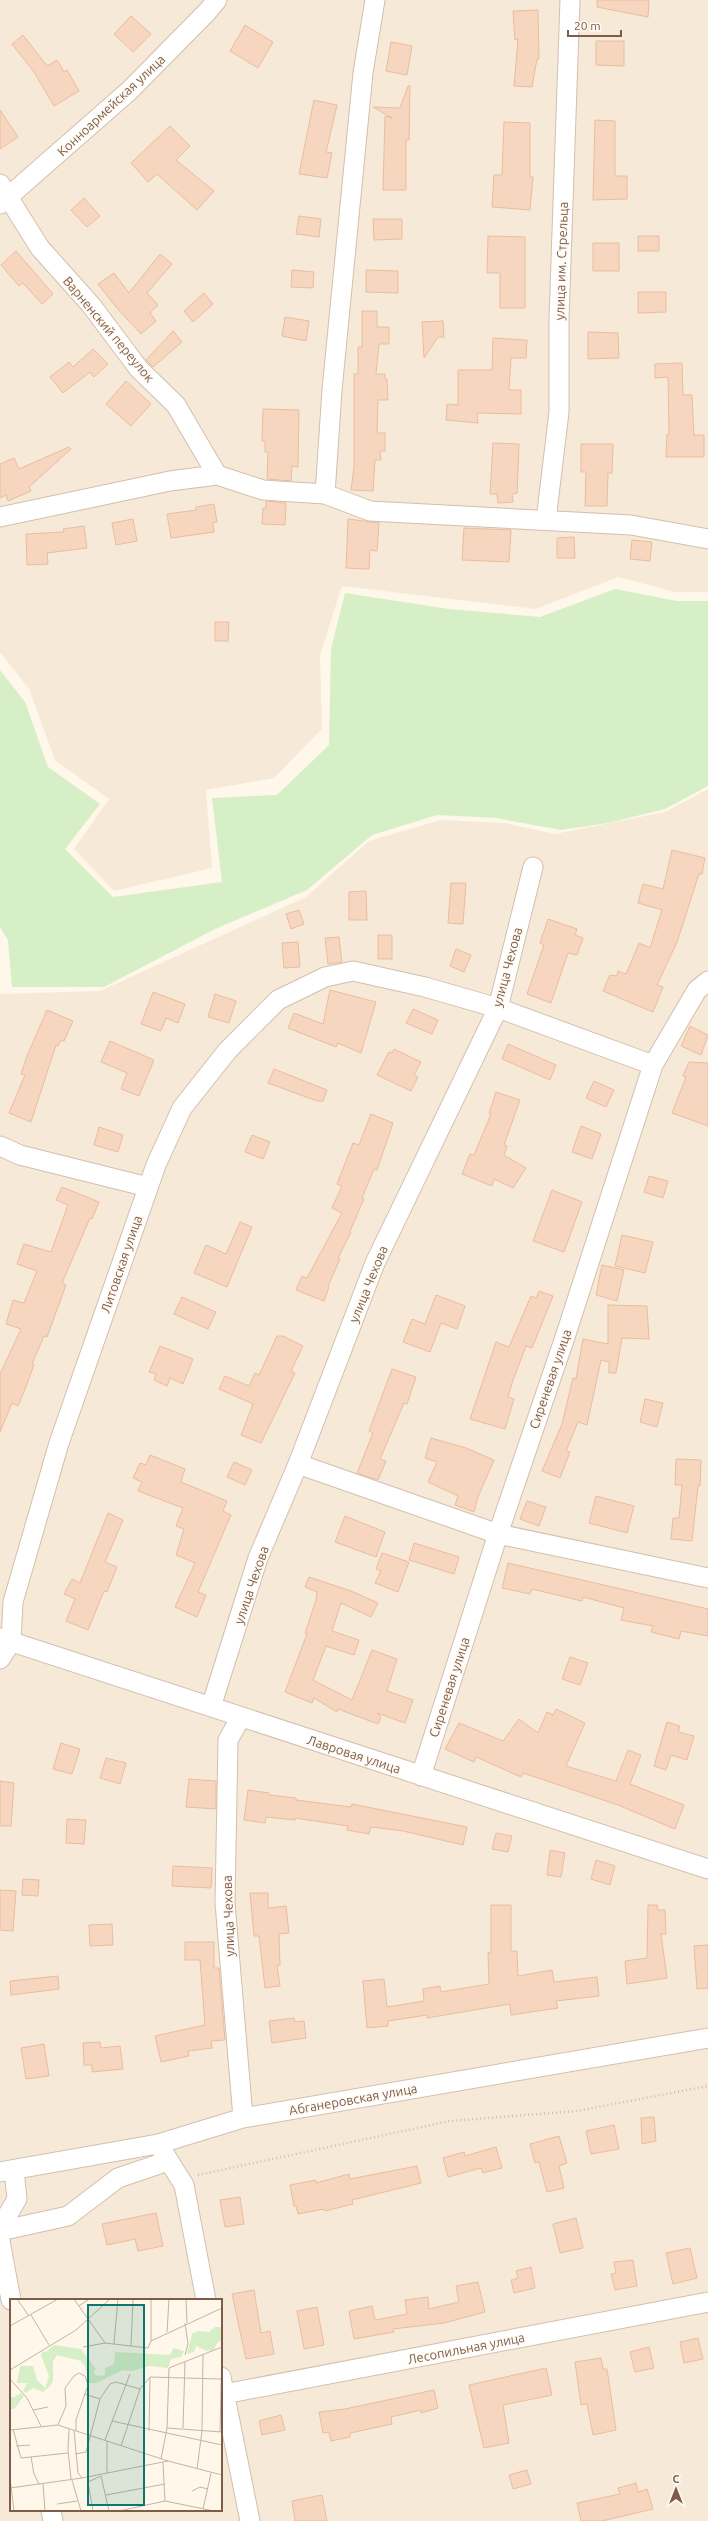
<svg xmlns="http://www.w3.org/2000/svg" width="708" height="2521" font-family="Ubuntu,sans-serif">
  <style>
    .residential { fill: #f7e9d8; fill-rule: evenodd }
    .green { fill: #d6efc6 }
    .building { fill: #f7d6bf; stroke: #ebbc9d }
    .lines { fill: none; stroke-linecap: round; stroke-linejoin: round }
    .minor-casing { stroke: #d3bfad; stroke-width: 21 }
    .path { stroke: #ddb9a1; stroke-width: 2.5; stroke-dasharray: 1 3; stroke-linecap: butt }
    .minor { stroke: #fff; stroke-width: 19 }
    .labels { text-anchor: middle; stroke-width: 3; stroke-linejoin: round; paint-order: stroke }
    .street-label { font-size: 13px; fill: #7d5d49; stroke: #fffaf3 }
    .inset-road { fill: none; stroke: #c6b4a5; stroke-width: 1 }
    .view { fill: #0f766e; fill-opacity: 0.15; stroke: #0f766e; stroke-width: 2 }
    .inset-edge { fill: none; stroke: #7d5d49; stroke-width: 2 }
  </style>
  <rect width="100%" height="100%" fill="#fef7ea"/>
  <path class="residential" d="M0,0H708V592H675L618,577L536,609L342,586L320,655L322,729L274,778L206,790L212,868L114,891L74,849L109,799L55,760L29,689L0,652Z
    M708,789V2521H0V994L100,991L306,897L369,841L441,820L505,823L555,834L665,812ZM11,2300H221V2510H11Z"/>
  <path class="green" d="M615,589L677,601H708V786L665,809L608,823L561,830L496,818L437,815L372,835L307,890L215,929L104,987H12L8,940L0,927V670L25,702L48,767L100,804L65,849L113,897L222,882L212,798L277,795L329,745L331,649L345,593L449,609L540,617Z"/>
  <path class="building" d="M597,0H649L648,17L597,7Z
    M538,10L539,59H537L532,87L514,86L518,39L515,40L513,11Z
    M131,16L151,34L133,52L114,34Z
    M245,25L273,42L258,68L230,51Z
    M23,35L47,66L57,60L64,72L67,70L79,91L54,106L34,72L12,44Z
    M596,41H624V66L596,65Z
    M391,42L412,46L407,75L386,71Z
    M408,86H410L409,140H406V190H383L385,116L392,118L373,107L400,108Z
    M314,100L337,105L326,152L332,153L327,178L299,174Z
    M0,110L18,137L0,149Z
    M595,120L615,121V176H627V199L593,200Z
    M504,122L530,123V177H533L530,210L492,207L494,175H502Z
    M170,126L190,146L176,160L214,191L197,210L157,174L148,182L131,163Z
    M84,198L100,216L87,227L71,210Z
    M299,216L321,219L319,237L296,234Z
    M373,219H402V239L374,240Z
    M488,236L525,237V308H500V273H487Z
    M638,236H659V251H638Z
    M593,243H619V271H593Z
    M16,251L53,294L42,304L23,283L19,286L1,265Z
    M160,254L172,264L147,293L158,305L150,313L156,321L141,334L116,307L98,284L114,273L129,293Z
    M292,270L314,272L313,288L291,287Z
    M366,270L398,271V293L366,292Z
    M638,292H666V312L638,313Z
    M204,293L213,304L193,322L184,311Z
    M362,311H377V327H389V344H379L376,374H385V379H387L388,400H378L377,433H385V451H380L381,460H375L373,491L351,490L354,467V374H358V347H362Z
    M285,317L309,321L306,341L282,336Z
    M443,321L444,337H438L424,358L422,322Z
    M173,331L182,342L153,367L146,360Z
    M588,332L618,333L619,358L588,359Z
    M493,338L527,340L526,358H511L509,390H521V414L477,413L478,423L446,420L447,404L458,405V370H492Z
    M93,349L108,364L94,377L90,372L63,393L50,377L69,362L73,367Z
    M682,363L683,395H692L694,435H704V457H666L667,434H669L668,377L655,378V364Z
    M126,381L151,404L131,426L106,404Z
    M263,409L299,410L298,467L292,466L291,481L267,479L268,452H265V441H262Z
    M493,443L519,444L517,493L512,494L513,502L498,503L497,494H490Z
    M581,444H613L612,473H608L607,506H585L586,472H581Z
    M69,447L71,449L29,487L31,491L8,501L6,495L0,498V464L14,458L19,469Z
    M266,501L286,503L285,525L262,524L263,508H266Z
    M214,504L217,522L213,523L214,532L171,538L167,514L196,510V507Z
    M133,519L137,541L116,545L112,523Z
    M348,519L379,523L377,551L370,550L369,569L346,568Z
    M84,526L87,548L47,553L48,564L27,565L26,534L64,532L63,529Z
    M464,528L511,530L509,562L462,560Z
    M574,537L575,558H557V538Z
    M632,540L652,542L650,561L630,559Z
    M215,622H229L228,641H215Z
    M672,850L705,858L702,874H699L677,942L657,985L663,987L653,1012L603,991L610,975L617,976L618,971L626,974L639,943L650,948L662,910L638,903L643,884L663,889Z
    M451,883H466L463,924L448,923Z
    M366,891L367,920H349V892Z
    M299,910L304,924L291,929L286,914Z
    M548,919L577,929L575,935L583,938L577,955L568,953L551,1003L527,994L544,945L540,943Z
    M378,935H392V959H378Z
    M339,937L342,962L328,964L325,938Z
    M298,942L300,967L284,968L282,943Z
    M456,949L471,955L464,972L450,966Z
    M330,990L376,1002L361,1053L338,1043L336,1047L288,1028L294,1013L323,1024Z
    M153,992L185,1004L178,1023L166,1018L161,1031L141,1024Z
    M215,994L236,1001L229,1023L208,1017Z
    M413,1009L438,1020L432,1034L406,1023Z
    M47,1010L73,1021L64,1041L61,1040L58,1046L56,1045L31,1122L9,1113L25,1075L21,1074L27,1056Z
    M690,1026L708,1035L701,1055L681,1046Z
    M110,1041L154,1060L139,1096L121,1089L127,1073L101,1062Z
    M508,1044L556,1065L550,1080L502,1059Z
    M394,1049L421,1062L414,1075L418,1077L411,1091L377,1075L389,1052L392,1053Z
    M689,1062L708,1063V1126L672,1113L686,1077L683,1076Z
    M274,1069L327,1090L323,1101H317L268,1083Z
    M594,1081L614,1090L606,1107L586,1098Z
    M496,1092L520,1100L504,1145L507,1146L504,1155L526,1168L513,1188L494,1179L492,1186L462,1174L470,1154L474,1155L491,1114L489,1113Z
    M371,1114L393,1123L377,1170L374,1169L362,1198L364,1199L350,1231L351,1232L338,1258L340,1259L328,1286L329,1287L324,1301L296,1290L302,1276L307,1278L342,1213L332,1208L342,1186L337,1184L353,1143L359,1145Z
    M581,1126L601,1134L592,1159L572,1152Z
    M99,1127L123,1135L118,1152L94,1145Z
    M252,1135L270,1142L263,1159L245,1152Z
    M649,1176L668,1181L663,1198L644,1192Z
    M62,1187L99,1202L92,1219L90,1218L62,1283L66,1285L47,1337L44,1336L32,1364L34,1365L25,1389L18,1406L12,1403L0,1432V1374L21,1329L6,1324L13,1300L24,1303L37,1271L17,1264L24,1244L51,1252L68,1205L56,1200Z
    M552,1190L582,1202L564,1252L533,1241Z
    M240,1222L252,1227L227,1287L194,1273L206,1245L226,1254Z
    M622,1235L653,1242L645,1273L615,1266Z
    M602,1265L624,1270L617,1301L596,1295Z
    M539,1291L553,1296L532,1348L526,1346L512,1383L508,1397L514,1399L505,1429L470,1419L496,1342L509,1347L531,1296L536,1298Z
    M436,1295L465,1306L457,1329L441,1323L430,1352L403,1342L412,1319L425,1324Z
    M182,1297L216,1312L208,1329L174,1314Z
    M608,1305L647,1306L649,1339L622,1338L616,1373H609V1362L601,1360L587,1425L578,1422L566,1451L570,1452L560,1478L542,1471L562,1424L573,1378L576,1379L583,1339L608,1344Z
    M277,1336H283L303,1346L291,1371L295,1373L261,1443L241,1435L253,1404L219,1389L225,1376L249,1386L255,1373L259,1375Z
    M160,1346L193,1359L183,1384L170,1378L167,1386L154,1380L156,1374L149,1372Z
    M392,1369L416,1377L407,1404L404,1403L380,1459L386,1461L378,1480L357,1473L373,1433L369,1431Z
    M645,1399L663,1403L657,1427L640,1422Z
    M431,1438L466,1448L494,1460L478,1497L474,1512L455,1505L458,1496L428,1482L437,1462L425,1458Z
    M150,1455L185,1469L181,1482L227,1501L223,1511L231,1515L198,1592L206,1595L197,1617L175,1607L195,1563L176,1555L184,1529L176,1526L183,1508L138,1491L142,1482L133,1478L140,1463L146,1465Z
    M676,1459L701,1460L700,1486H698L692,1541L671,1539L673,1518H679L682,1485H675Z
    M234,1462L252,1470L245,1485L227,1477Z
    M596,1496L634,1506L627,1533L589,1523Z
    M527,1501L546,1507L539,1526L520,1519Z
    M108,1513L123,1520L105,1562L117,1567L107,1592L104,1591L88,1630L66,1621L75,1599L64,1594L72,1579L80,1583Z
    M345,1516L385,1532L376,1557L335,1542Z
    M414,1543L459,1557L454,1574L409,1560Z
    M382,1553L409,1562L398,1592L375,1583L381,1571L376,1569Z
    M508,1563L708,1609V1636L681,1631L679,1639L651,1632L653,1626L621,1620L624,1608L583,1597L582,1601L532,1589L530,1594L502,1588Z
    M309,1577L351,1591L378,1603L371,1617L341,1603L332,1631L359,1640L354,1655L326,1646L313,1680L352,1700L372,1650L397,1659L387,1691L413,1700L405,1723L377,1713L381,1717L378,1724L338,1709L337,1712L314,1698L312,1703L285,1692L307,1634L305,1633L316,1600L317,1592L305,1587Z
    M570,1657L588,1663L580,1685L562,1679Z
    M556,1709L585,1723L566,1766L616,1781L628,1750L641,1755L630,1784L684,1805L675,1829L618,1805L523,1773L521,1777L476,1757L474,1762L445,1749L459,1723L503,1741L519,1719L538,1733L547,1712L553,1715Z
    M667,1722L680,1726L678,1732L694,1736L687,1760L671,1755L666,1770L654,1766Z
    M61,1743L80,1749L72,1774L53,1769Z
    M106,1758L126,1763L120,1784L100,1778Z
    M189,1779L216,1781V1809L186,1807Z
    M0,1781L14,1783L11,1826H0Z
    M248,1790L269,1793V1795L296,1798V1800L351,1807L352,1804L467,1827L463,1845L403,1831L371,1827L369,1834L347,1830L348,1826L295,1818V1820L266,1817L265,1823L244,1820Z
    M67,1819L86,1820L84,1844L66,1843Z
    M496,1833L512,1836L508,1852L492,1849Z
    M550,1850L565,1853L561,1877L547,1875Z
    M596,1860L615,1866L610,1885L591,1879Z
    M173,1866L212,1868L211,1888L172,1886Z
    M23,1879L39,1880L38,1896L22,1895Z
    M0,1890L16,1891L13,1931L0,1930Z
    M250,1893H268V1908L286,1906L289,1933L279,1934L280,1965H277L280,1986L265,1988L259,1936H254Z
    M491,1905H511V1951H517L518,1976L552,1970L554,1982L597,1977L599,1996L556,2001L558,2008L511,2015L510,2004L427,2018V2015L388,2021V2026L367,2028L363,1981L384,1979L387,2007L424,2001L423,1989L440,1986L441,1992L489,1984L488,1953L491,1952Z
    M648,1905H657L658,1910H665L666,1934H661L667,1978L627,1984L625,1961L647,1958Z
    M112,1924L113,1945L90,1946L89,1925Z
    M185,1942H214V1968H219L225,2040L211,2041L212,2048L188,2051L189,2056L161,2062L155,2036L205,2025L200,1960H185Z
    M708,1945V1988L697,1989L694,1946Z
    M58,1976L59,1989L11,1995L10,1981Z
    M294,2018L295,2022L304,2021L306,2038L272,2043L269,2021Z
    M100,2042L101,2048L120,2046L123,2069L92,2072V2065H84L83,2043Z
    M44,2044L49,2076L26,2079L21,2048Z
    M654,2117L656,2141L642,2144L641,2118Z
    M614,2125L619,2149L591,2154L586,2131Z
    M559,2136L567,2163L559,2166L564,2188L547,2192L539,2162L535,2163L530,2144Z
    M496,2147L502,2168L483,2173L481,2168L448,2177L443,2158L464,2152L465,2156Z
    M417,2166L421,2183L352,2200L353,2204L325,2211L324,2209L298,2214L296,2206H294L290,2185L316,2180V2183L349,2174L350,2179Z
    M240,2197L244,2224L225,2227L220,2200Z
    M156,2213L163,2246L138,2251L135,2239L107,2245L102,2224Z
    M576,2218L583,2248L560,2253L553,2224Z
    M690,2248L697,2278L673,2284L666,2253Z
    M633,2260L637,2286L615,2290L611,2274L616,2273L614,2262Z
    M531,2267L535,2288L514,2293L511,2280L518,2278L516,2271Z
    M478,2282L485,2312L444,2323L393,2329L394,2332L354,2339L349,2311L372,2306L375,2320L407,2314L405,2300L428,2297L429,2309L459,2302L456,2286Z
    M254,2290L261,2333L270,2331L274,2354L246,2359L232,2294Z
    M317,2307L324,2345L304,2349L297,2311Z
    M698,2338L703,2359L684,2363L680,2342Z
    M649,2347L654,2368L635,2372L630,2352Z
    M601,2358L603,2369H607L616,2430L593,2435L587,2404L581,2405L575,2362Z
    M546,2368L552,2395L503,2405L509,2443L484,2448L469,2385Z
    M434,2390L438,2408L421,2413V2410L391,2417L392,2424L350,2433V2437L331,2441L329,2432L323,2433L319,2412L345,2409Z
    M281,2415L285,2430L262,2435L259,2421Z
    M527,2470L531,2484L513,2489L509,2475Z
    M636,2483L638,2492L647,2489L653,2509L602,2521H581L577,2503L620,2494L618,2488Z
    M322,2495L327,2521H295L292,2501Z"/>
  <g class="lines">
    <defs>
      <path id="minor" d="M0,184L40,248L91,305L139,369L176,405L217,475
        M0,204L129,91L207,12L217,0
        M325,494L332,390L363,73L375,0
        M0,517L170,481L217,475L263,490L325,494L370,511L631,525L708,539
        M546,520L559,412V319L570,0
        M0,1146L20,1155L148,1187
        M298,1464L498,1534L708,1578
        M0,1638L708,1869
        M0,1659L11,1642L13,1602L59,1443L156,1165L182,1108L228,1050L278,1000L325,977L353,971L425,987L498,1008L653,1065
        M211,1707L258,1558L298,1464L375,1263L498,1008L533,867
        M241,1717L228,1740L225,1903L243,2118
        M421,1776L498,1534L566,1334L653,1065L697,990L708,981
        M162,2150L184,2185L206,2300
        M0,2172L158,2144L243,2118L708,2038
        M0,2228L17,2199L14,2170
        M0,2231L68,2216L118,2178L168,2161
        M0,2241L11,2300
        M221,2377L250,2521
        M224,2394L708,2302
        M51,2510L53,2521"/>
    </defs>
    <use href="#minor" class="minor-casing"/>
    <path class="path" d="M198,2175L450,2121L577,2111L708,2086"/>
    <use href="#minor" class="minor"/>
  </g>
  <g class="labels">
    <g class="street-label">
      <text transform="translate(111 105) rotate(-43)" y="5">Конноармейская улица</text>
      <text transform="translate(561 261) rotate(-88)" y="5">улица им. Стрельца</text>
      <text transform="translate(109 329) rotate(50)" y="5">Варненский переулок</text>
      <text transform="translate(507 967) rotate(-75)" y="5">улица Чехова</text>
      <text transform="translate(121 1264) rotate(-71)" y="5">Литовская улица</text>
      <text transform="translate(368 1284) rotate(-68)" y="5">улица Чехова</text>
      <text transform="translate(550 1379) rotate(-71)" y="5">Сиреневая улица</text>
      <text transform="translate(251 1585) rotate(-71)" y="5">улица Чехова</text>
      <text transform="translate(449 1687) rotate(-72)" y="5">Сиреневая улица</text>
      <text transform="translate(354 1754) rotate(18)" y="5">Лавровая улица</text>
      <text transform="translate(228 1916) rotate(-92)" y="5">улица Чехова</text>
      <text transform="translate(353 2099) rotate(-10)" y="5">Абганеровская улица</text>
      <text transform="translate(466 2348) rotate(-11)" y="5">Лесопильная улица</text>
    </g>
  </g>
  <g transform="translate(10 2299)">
    <rect width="212" height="212" fill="#fef7ea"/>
    <path d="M205,28H212V41L207,44L204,51L197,52L186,47L184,53L177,55L182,35L188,32L199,33ZM44,46L71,50L86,70L83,73L87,77L95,76V69L104,65L105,53L160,56L164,49L174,52L171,58L161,60L158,69L139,67L122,72L113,71L86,84H79L75,67L71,62L47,56L43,63V82L40,87L33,93L23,89L16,94L13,92L17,84H7L10,67H23L27,81L35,89L39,77L31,56L32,52L36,53ZM11,94L14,97L4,110H0V96L3,99Z" fill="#d6efc6"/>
    <path class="inset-road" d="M7,0L19,17M64,0L95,44M176,0L177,24M69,7L79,0M21,16L39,46M0,27L48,0M157,33L159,0M141,42L212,9M104,45L108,0M121,47L123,0M73,48L95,44L138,49L141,42V0M175,56L178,45L175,24M0,71L66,31L100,0M0,80L17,99L31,127M74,95L90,100M23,111L38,108M102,122L212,146M48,126L56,107L55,89L64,77L69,74L75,77L78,86L66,121V132M157,129L212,133M173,129L175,63M3,130L11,159L58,154M59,130L58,151L61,180M0,131L48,126L158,162L212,176M64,131L68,174L72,179M139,132L140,78M95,141L120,75M97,142V174M6,147L20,146M111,147L130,90L140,78L211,80M65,155L76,153L90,100L100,85L106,83L130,90M21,158L24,175L29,185M151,160L157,129L159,69L212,48L210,133M153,164L155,202M187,170L192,132L193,56M91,177L99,212M0,179L4,212M62,181L71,212M33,185L35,212M0,189L72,179L158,162M182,192L190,188L198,190M96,196L155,185M47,205L67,202M193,210L201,174M83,212L78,183L91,177M109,212L155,202L204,212"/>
    <path class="view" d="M78,6H134V206H78Z"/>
    <rect width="212" height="212" class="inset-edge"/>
  </g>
  <g transform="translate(676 2489)" stroke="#fffaf3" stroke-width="3" paint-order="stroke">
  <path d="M0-3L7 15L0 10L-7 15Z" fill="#7d5d49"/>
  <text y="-6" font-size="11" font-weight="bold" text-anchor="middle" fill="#7d5d49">С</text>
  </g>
  <path d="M568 30v6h53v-6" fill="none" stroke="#7d5d49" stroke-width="2"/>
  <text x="574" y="30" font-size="12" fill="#7d5d49" stroke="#fffaf3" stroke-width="3" paint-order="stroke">20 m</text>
</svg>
